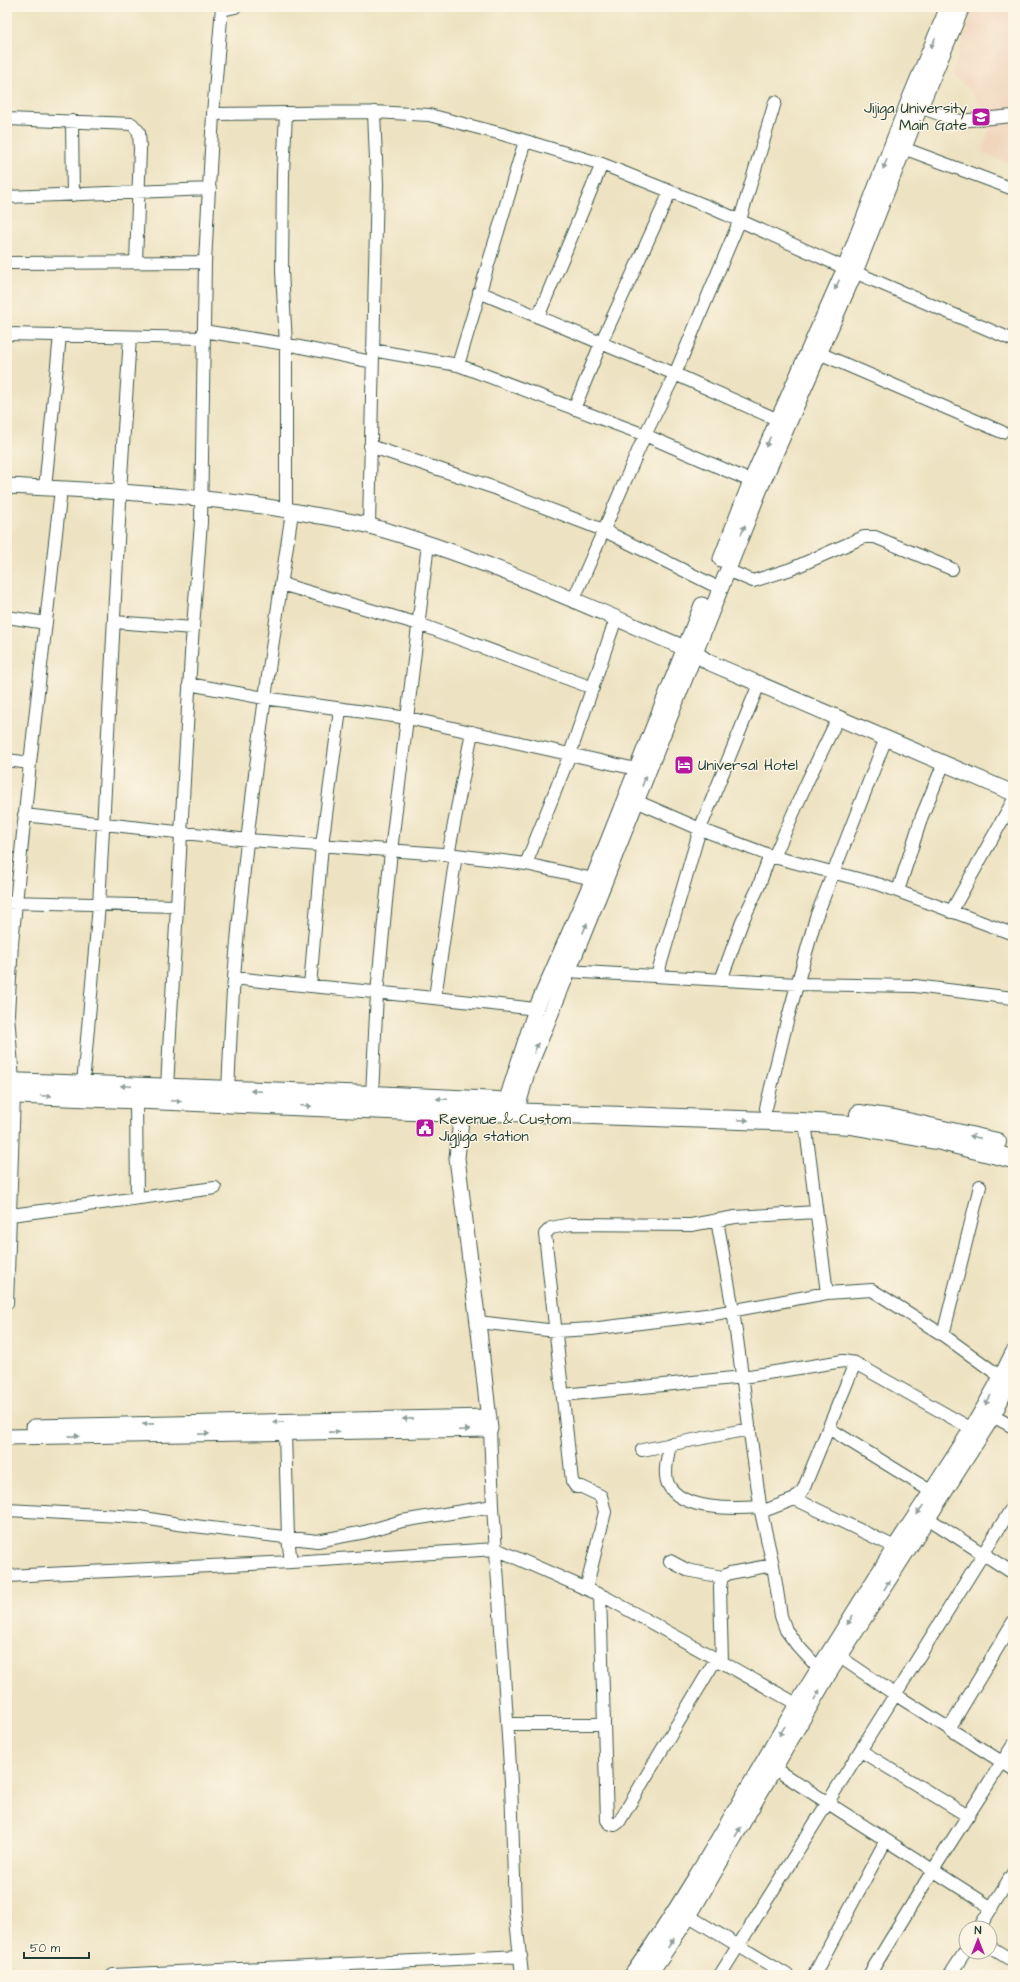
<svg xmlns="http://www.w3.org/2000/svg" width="1020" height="1982" font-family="'Architects Daughter',sans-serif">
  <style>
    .built { fill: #f1d5bd }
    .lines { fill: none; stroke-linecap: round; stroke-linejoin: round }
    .minor-casing { stroke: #3e5649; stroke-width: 14 }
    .major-casing { stroke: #3e5649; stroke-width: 17 }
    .highway-casing { stroke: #3e5649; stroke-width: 20 }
    .minor { stroke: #fff; stroke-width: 12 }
    .major { stroke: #fff; stroke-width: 15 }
    .highway { stroke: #fff; stroke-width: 18 }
    .oneway { fill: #8f9e9a }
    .labels { text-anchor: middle; stroke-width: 3; stroke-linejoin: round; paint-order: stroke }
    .poi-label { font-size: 15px; fill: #1f3d34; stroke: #fcf5e5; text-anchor: start }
  </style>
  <rect width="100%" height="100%" fill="#fcf5e5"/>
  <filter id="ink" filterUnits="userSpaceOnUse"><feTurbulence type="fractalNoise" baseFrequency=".025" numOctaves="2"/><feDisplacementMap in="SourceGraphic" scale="8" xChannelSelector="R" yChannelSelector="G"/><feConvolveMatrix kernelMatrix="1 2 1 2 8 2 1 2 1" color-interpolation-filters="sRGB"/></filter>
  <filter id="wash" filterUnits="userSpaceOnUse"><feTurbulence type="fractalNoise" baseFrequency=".012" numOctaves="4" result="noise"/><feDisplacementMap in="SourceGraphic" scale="16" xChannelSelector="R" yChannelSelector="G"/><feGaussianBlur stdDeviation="0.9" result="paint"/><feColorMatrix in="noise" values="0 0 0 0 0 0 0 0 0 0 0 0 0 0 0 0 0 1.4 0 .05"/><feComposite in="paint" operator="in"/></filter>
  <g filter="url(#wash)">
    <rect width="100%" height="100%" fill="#ede2c1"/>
    <path class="built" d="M973,7H1013V164L982,153L989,131L984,109L969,89L952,76Z"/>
  </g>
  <g filter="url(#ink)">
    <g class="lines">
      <defs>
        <path id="minor" d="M222,10L235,7
          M911,104L959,121L1013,116
          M213,114L374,112L429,115L502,134L602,164L714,209L845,268L1013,340
          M7,119L132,124L139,132L140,149L136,262
          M72,121L73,195
          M903,148L1013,189
          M7,197L210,189
          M7,263L205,262
          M479,292L675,374L785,423
          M538,317L602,164
          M203,331L286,344L372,362
          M7,334L203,338
          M372,350L458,365L645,435L751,481
          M819,353L1002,432
          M458,365L525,141
          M574,409L601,343L670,192
          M370,446L492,487L603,530L711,584
          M45,488L60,335
          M120,492L130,337
          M286,509V344L282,271L283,173L286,114
          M369,525L377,184L374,112
          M727,570L753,581L791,569L864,537H875L952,569
          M281,584L419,624L593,688
          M573,601L645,435L675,374L740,220L775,102
          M7,617L46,623
          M114,622L193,628
          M189,684L264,698L408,718L636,769
          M7,760L30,763
          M636,801L700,829L774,857L881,885L1013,934
          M24,815L248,840L456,855L526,864L593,879
          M448,855L472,732
          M774,857L807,782L838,718
          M526,864L570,754L613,627
          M898,891L922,816L944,763
          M7,902L177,906
          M951,912L1013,801
          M566,971L797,984L915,986L1013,998
          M657,976L700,829L759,684
          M234,978C335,989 435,997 536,1009
          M721,980L742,922L758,888L770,855
          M310,986L322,845L340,710
          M435,997L456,855
          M83,1084L99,905L120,502
          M167,1087L191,654L201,522L205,262L213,114L222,7
          M228,1090C230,1053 231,1015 234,978C246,824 268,671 291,519
          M372,1095L377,993L391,851L428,544
          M136,1100L137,1198
          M766,1108L787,1021L816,917L886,738
          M805,1122L827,1293
          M11,1215L215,1188
          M717,1220L733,1310L761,1512L773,1565L781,1616L786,1630L797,1645L819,1669
          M7,1303L14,1095L8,1014L12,943L30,763L60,498
          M478,1322L556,1331L591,1329L714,1314L827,1293L872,1290L943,1335L1001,1377
          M943,1335L980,1186
          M563,1395L743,1377L843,1361L855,1363L972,1429
          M993,1416L1013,1427
          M830,1429L932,1492
          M285,1433L288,1538L291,1562
          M670,1444C668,1456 663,1473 668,1484C681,1511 736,1509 760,1507
          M642,1450L750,1429
          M795,1499L895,1547
          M493,1506L511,1782L515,1911L522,1975
          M7,1510L139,1517L178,1524L317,1541L365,1532L402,1521L493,1506L490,1429
          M761,1512L795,1499L803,1490L855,1363
          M929,1519L1013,1573
          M670,1561L687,1570L722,1577
          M7,1576L291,1562L496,1549L607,1598L804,1708
          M586,1589L605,1512L601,1496L582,1487H576L572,1481L545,1234L551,1228L571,1224L691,1225L735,1217L816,1212
          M600,1595L607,1820L609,1823L615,1825L619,1822L716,1659
          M840,1657L896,1695L1013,1769
          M722,1663L720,1587L722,1577L730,1573L773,1565
          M507,1724H604
          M949,1729L1013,1622
          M861,1751L968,1816
          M775,1769L992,1908
          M689,1916L787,1975
          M979,1928L1013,1873
          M990,1947L1013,1961
          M113,1975L521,1956
          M720,1975L1013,1506
          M814,1975L886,1840
          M869,1975L933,1870L1013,1745
          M950,1975L966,1950"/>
        <path id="major" d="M7,486C110,491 213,495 314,515C332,518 352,521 370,526C480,556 589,607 694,652L708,662L1013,793
          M721,559L751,481L845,268L908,103L948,7
          M506,1112V1102L536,1009L593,879L702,605
          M518,1113L519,1102L527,1072L604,883L761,486L855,272L920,107L962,7
          M34,1427L489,1417
          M7,1437L490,1429L479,1331L457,1158L463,1101
          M632,1975C702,1876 757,1768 821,1665C846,1626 870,1586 895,1547C936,1483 980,1422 1013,1353
          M649,1975L689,1916L828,1675L993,1416L1011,1378"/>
        <path id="highway" d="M7,1082L372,1095L498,1101
          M7,1094L461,1113L506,1112L800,1122L851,1125L941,1141L1013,1159
          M859,1114L894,1119L997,1142"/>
      </defs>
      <use href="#minor" class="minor-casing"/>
      <use href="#major" class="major-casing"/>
      <use href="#highway" class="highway-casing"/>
      <use href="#minor" class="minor"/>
      <use href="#major" class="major"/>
      <use href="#highway" class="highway"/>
    </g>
    <defs><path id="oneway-solid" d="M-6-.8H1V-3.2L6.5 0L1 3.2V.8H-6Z"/></defs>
    <g class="oneway">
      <use href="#oneway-solid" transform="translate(933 43) rotate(113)"/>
      <use href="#oneway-solid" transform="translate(885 164) rotate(111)"/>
      <use href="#oneway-solid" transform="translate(837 285) rotate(114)"/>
      <use href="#oneway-solid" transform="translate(768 442) rotate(114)"/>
      <use href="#oneway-solid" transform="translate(743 530) rotate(-68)"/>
      <use href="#oneway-solid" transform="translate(644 781) rotate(-70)"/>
      <use href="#oneway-solid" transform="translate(585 928) rotate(-67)"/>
      <use href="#oneway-solid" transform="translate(536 1048) rotate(-68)"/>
      <use href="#oneway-solid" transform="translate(126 1086) rotate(-178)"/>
      <use href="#oneway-solid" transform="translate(256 1091) rotate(-178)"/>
      <use href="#oneway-solid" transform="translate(46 1096) rotate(2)"/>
      <use href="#oneway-solid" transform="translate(442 1099) rotate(-177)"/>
      <use href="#oneway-solid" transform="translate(176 1101) rotate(2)"/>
      <use href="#oneway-solid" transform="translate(306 1106) rotate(2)"/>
      <use href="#oneway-solid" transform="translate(743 1120) rotate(2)"/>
      <use href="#oneway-solid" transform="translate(975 1137) rotate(-167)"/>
      <use href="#oneway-solid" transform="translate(988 1400) rotate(120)"/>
      <use href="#oneway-solid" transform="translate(408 1419) rotate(179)"/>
      <use href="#oneway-solid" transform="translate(278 1422) rotate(179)"/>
      <use href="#oneway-solid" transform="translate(148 1424) rotate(179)"/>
      <use href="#oneway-solid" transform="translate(464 1430) rotate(-2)"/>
      <use href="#oneway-solid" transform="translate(334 1432) rotate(-1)"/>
      <use href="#oneway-solid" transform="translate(204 1434) rotate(-1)"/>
      <use href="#oneway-solid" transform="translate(74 1436) rotate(-1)"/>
      <use href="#oneway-solid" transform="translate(920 1510) rotate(124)"/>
      <use href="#oneway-solid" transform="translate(887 1585) rotate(-57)"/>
      <use href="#oneway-solid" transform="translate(850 1620) rotate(122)"/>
      <use href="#oneway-solid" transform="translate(817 1695) rotate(-60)"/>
      <use href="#oneway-solid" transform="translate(782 1731) rotate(121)"/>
      <use href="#oneway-solid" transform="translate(738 1832) rotate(-60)"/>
      <use href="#oneway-solid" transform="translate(671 1943) rotate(-56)"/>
    </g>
  </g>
  <defs>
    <symbol id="school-square" viewBox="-11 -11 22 22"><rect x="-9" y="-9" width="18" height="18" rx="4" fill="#b5179e" stroke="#fcf5e5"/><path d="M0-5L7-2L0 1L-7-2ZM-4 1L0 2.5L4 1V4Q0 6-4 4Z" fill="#fff"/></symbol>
    <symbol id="hotel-square" viewBox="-11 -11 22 22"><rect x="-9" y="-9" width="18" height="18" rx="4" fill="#b5179e" stroke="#fcf5e5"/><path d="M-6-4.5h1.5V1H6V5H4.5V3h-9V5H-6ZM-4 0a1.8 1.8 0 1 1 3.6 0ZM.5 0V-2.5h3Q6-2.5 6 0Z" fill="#fff"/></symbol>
    <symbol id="civic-square" viewBox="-11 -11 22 22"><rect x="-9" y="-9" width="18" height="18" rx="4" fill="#b5179e" stroke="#fcf5e5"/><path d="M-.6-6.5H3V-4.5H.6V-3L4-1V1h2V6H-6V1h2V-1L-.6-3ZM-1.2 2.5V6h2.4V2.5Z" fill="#fff"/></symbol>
  </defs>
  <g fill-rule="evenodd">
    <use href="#school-square" x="970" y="106" width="22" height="22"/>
    <use href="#hotel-square" x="673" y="754" width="22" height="22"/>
    <use href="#civic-square" x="414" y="1117" width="22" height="22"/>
  </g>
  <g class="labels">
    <g class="poi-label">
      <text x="967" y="113" text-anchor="end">Jijiga University<tspan x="967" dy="17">Main Gate</tspan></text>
      <text x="698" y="770">Universal Hotel</text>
      <text x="439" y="1124">Revenue &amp; Custom<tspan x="439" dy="17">Jigjiga station</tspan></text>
    </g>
  </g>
  <rect width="1020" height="1982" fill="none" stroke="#fcf5e5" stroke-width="24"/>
  <g transform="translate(978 1940)"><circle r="19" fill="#fcf5e5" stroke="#a4ab9e"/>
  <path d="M0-3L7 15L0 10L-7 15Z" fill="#b5179e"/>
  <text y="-6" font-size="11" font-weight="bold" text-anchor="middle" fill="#1f3d34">N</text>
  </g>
  <path d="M24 1952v6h65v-6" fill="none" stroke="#1f3d34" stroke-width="2"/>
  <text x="30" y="1952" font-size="12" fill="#1f3d34" stroke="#fcf5e5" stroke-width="3" paint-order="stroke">50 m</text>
</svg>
